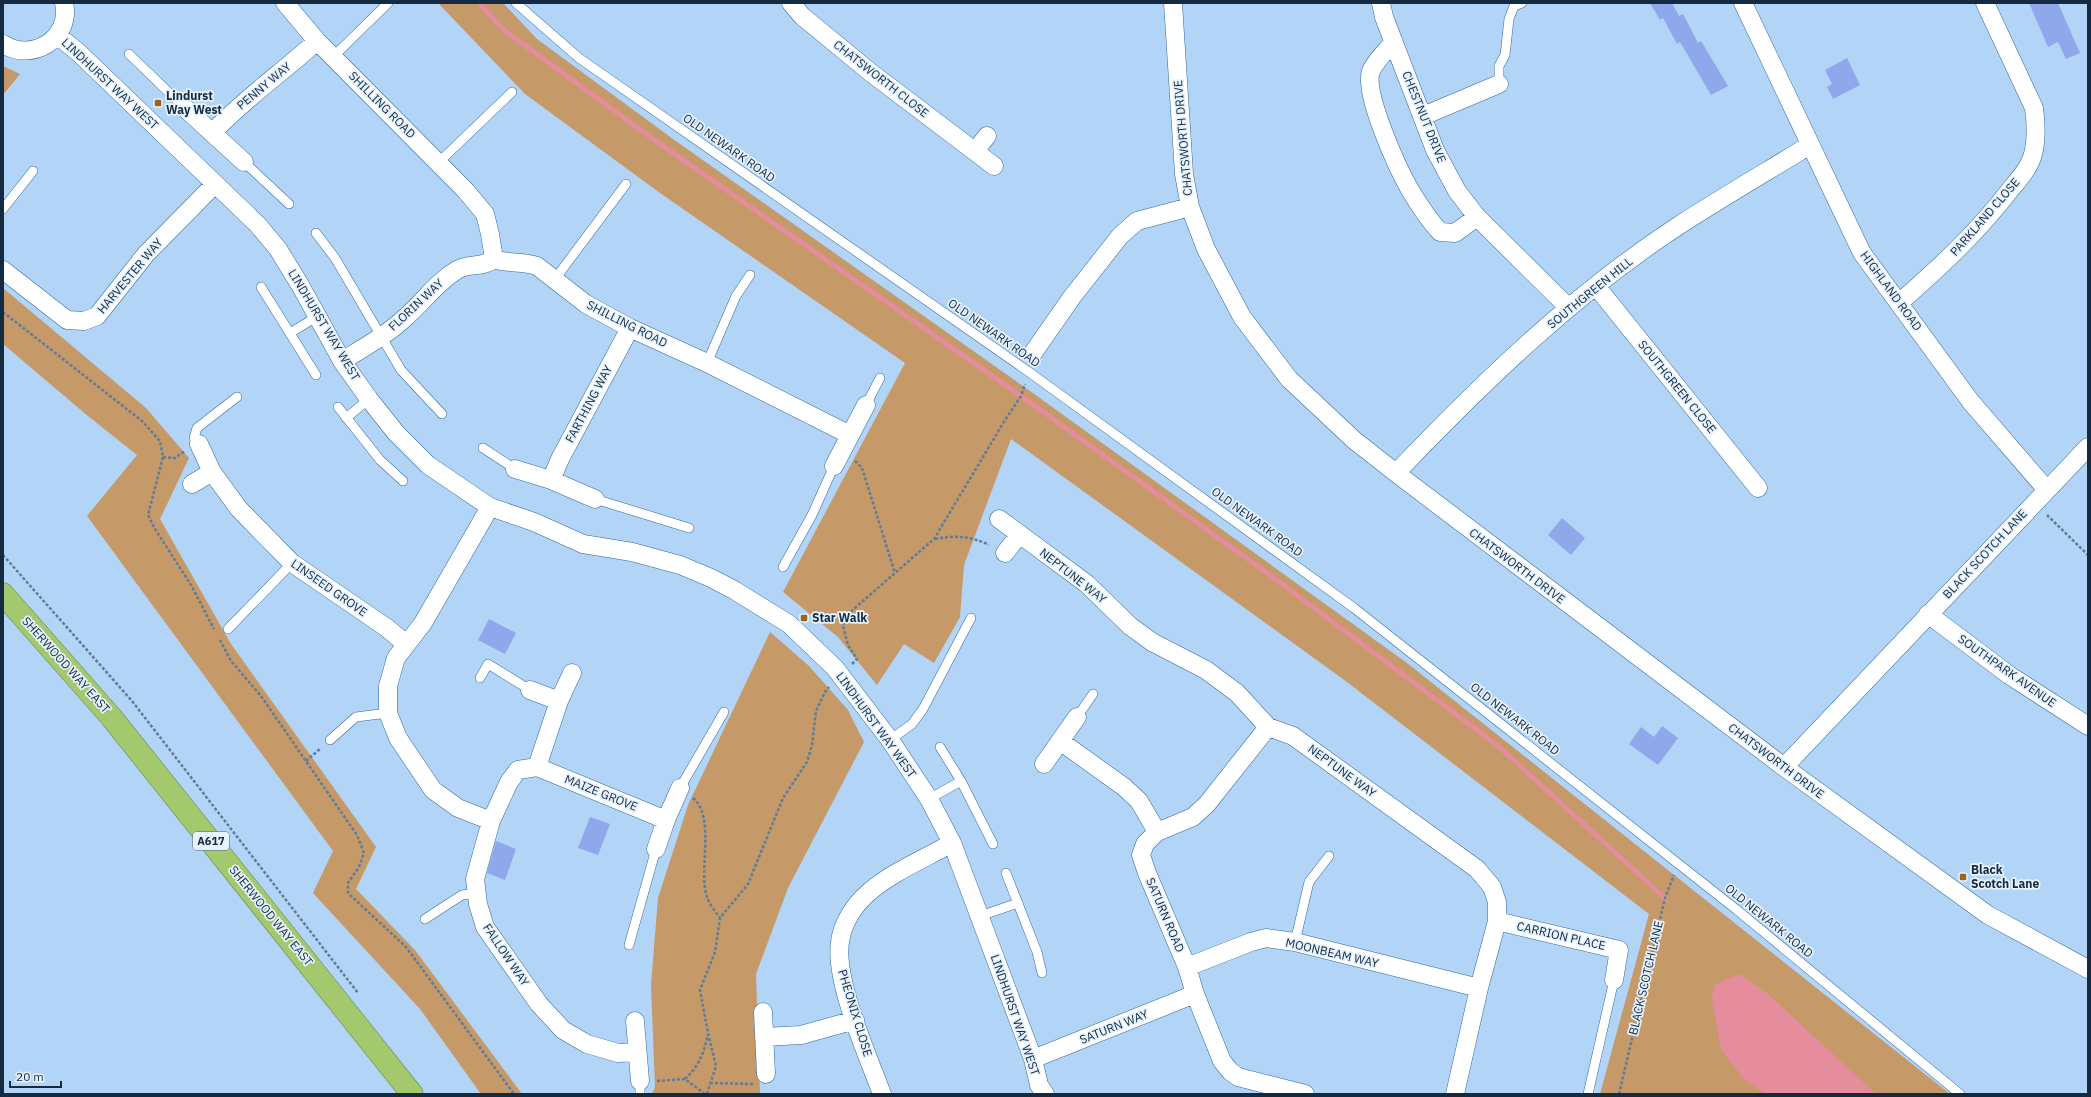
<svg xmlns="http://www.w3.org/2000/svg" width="2091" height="1097" font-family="'IBM Plex Sans',sans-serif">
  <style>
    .green { fill: #c59968 }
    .water { fill: #e68d9d }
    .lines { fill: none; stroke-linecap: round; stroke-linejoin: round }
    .stream { stroke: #e68d9d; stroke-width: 5 }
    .building { fill: #8fa8eb }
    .service-casing { stroke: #30699d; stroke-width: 10 }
    .minor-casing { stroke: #30699d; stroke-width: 19 }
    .trunk-casing { stroke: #628846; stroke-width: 23 }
    .path { stroke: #5f7c98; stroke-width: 2.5; stroke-dasharray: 3 2; stroke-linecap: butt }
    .service { stroke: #fff; stroke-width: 9 }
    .minor { stroke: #fff; stroke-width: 18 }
    .trunk { stroke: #a3c86e; stroke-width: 22 }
    .poi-dot { fill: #9b651e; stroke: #e6f2fe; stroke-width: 1.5 }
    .labels { text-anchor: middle; stroke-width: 3.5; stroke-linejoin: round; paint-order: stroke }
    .shield { fill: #e6f2fe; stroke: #52667a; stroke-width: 1 }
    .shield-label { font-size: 11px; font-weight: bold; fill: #132a41 }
    .street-label { font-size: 12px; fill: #132a41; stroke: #e6f2fe }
    .poi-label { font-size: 12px; font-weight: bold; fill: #132a41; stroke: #e6f2fe; text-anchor: start }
  </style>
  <rect width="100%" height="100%" fill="#b1d4f7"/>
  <path class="green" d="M438,3H503L537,39L673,139L1037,396L1407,663L1950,1094H1600L1649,914L1343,679L1011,439L964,565L960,617L934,663L904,644L877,685L838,637L783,592L905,363L660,193L525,94Z
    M3,66L20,74L3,95Z
    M3,288L146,408L189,458L160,519L231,644L376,847L356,889L415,950L522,1094H481L420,1009L313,893L333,851L87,516L137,455L88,416L3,344Z
    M770,632L809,666L848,710L864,742L788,888L756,974L760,1094H652L655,1087L651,985L658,898L688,805Z"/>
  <path class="water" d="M1739,974L1768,994L1876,1094H1765L1745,1080L1721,1050L1712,999L1714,985Z"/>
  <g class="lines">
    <path class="stream" d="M479,3L505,31L653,139L1021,396L1274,578L1497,745L1665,898"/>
  </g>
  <path class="building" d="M1650,3H1672L1679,16L1683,14L1698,43L1701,41L1728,86L1711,95L1680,42L1677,44L1663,18L1660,20Z
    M2029,3H2058L2080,53L2066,59L2058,42L2048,47Z
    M1847,58L1860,85L1833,99L1827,87L1832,84L1825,70Z
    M1562,518L1585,538L1571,555L1548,535Z
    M489,619L516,633L505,654L478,640Z
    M1662,726L1678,738L1658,765L1629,744L1641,727L1654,737Z
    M590,817L610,824L598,855L578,848Z
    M496,841L516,849L505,880L487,873Z"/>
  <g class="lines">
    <defs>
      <path id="service" d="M516,3L579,58L1029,372L1354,608L1737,910L1960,1094
        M129,54L186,109
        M333,57L388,3
        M1499,84V66L1505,55L1509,19L1514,6L1522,3
        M244,162L289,204
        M439,162L512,92
        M3,209L33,171
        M316,233L335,258L401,370L442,414
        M555,279L626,184
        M261,287L316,375
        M290,333L318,316
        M707,363L736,296L750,275
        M866,405L880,378
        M338,407L380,460L403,481
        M346,418L369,399
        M199,444L194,438L197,428L237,397
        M483,448L515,469
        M595,499L689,528
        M783,567L812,515L834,466
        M228,629L292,563
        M480,678L488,664L530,690
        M1077,717L1093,694
        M330,740L356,717L388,713
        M890,740L912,724L923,709L971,618
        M940,747L961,781L993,844
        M680,788L724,712
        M929,799L961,781
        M1006,873L1037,952L1042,973
        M980,916L1018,903
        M425,919L462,895L476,893
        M1295,942L1309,882L1329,856
        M629,945L656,849
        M640,1094V1081
        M1588,1094L1614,980"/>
      <path id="minor" d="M285,3L317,41L466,191L485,214L490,234L494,259
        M791,3L802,16L870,72L994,166
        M1173,3L1184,174L1190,207L1206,249L1242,317L1289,379L1354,440L1396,473L1784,767L1988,915L2088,969
        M1381,3L1384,17L1435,150L1457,191L1477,217L1569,308
        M1743,3L1862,253L1971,402L2046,489
        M57,35L79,53L258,225L278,249L300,285L342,361L369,399L396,433L428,465L490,507L534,522L583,544L632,552L680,565L711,578L734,590L789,624L835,668L890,740L929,799L952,843L1033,1059L1039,1085L1045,1094
        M1394,42C1386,51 1376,60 1371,71C1363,93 1398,169 1410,190C1419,205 1428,219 1440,232L1455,233L1477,217
        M3,44C32,63 72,38 64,3
        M186,109L244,162
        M1423,116L1499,84
        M213,132C244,99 283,72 317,41
        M975,151L987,136
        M494,259C508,264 523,261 537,266L586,304L630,328L707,363L850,435
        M3,270L67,320L84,321L97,316L146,254L215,184
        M1596,286L1758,488
        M1899,303C1940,267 1977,233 2010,190C2019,179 2030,167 2033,154C2037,139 2036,123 2034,108L1985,3
        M1033,353L1072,297L1120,236L1137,221L1190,207
        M342,361C365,347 388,334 407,316C424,301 437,282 457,270C468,263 483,268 494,259
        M199,444L212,472L239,509L292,563L387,628L406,644
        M834,466L866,405
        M515,469L551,480L595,499
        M1396,473C1482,383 1574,294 1678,226C1721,198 1766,172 1810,145
        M551,480L560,459L630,328
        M192,484L212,472
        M490,507L423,623L396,658L388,686V713L398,738L433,790L458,808L491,821
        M999,519L1087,584L1130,626L1152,642L1206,670L1237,693L1268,727L1293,736L1477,869L1492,887L1497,902V921L1479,988L1455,1094
        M1005,553L1019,535
        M1928,614L2009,675L2088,726
        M530,690L559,701
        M1268,727L1207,804L1193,817L1157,832L1145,844L1141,855L1147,873L1187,967L1195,994L1222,1061L1230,1071L1238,1077L1305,1094
        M1060,741L1124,787L1139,801L1157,832
        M1044,764L1077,717
        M537,767L518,770L509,782L491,821L475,879L478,904L485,927L539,1004L563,1030L587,1044L618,1053L637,1052
        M537,767L666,820
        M537,767L559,701L572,673
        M1784,767L2088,447
        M656,849L666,820L680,788
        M1497,921L1619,950L1614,980
        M1187,967L1251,942L1266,938L1295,942L1479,988
        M763,1012L766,1074
        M635,1021L640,1081
        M764,1037L801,1035L855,1020
        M1033,1059L1195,994
        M882,1094C868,1056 834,981 840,942C842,924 854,905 868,893C892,872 924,859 952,843"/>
      <path id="trunk" d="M3,594L112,718L412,1094"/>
    </defs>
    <use href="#service" class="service-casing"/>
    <use href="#minor" class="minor-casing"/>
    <use href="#trunk" class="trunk-casing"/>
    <path class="path" d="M3,312L142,421L160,441L163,457L148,515L155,529L191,585L214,629
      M163,457L175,458L185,451
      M855,461L862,468L895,573
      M2047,515L2088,555
      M935,539C955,535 971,536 989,545
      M3,555L132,701L358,993
      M220,640L231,661L261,696L357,835L364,853L359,867L348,883V893L406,947L514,1094
      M852,664L857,659L848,645L843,626L848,614L934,539L1005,420L1021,396L1025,384
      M306,761L321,748
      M693,798C716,817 698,871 707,897C709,904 716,912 720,918
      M685,1079C699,1066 704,1053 708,1034
      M657,1081L685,1079L705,1094
      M710,1083L753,1084
      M707,1094L716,1066L708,1033L700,990L715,952L720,918L748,884L783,798L807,762L812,745L816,711L825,692L829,687
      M1619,1094L1665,898L1674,875"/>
    <use href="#service" class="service"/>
    <use href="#minor" class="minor"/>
    <use href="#trunk" class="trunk"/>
  </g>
  <g class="poi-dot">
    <rect x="154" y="99" width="8" height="8" rx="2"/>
    <rect x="800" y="614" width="8" height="8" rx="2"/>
    <rect x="1959" y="873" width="8" height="8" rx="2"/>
  </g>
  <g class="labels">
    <rect class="shield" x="193" y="832" width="36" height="18" rx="3"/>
    <g class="shield-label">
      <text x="211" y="845">A617</text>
    </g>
    <g class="street-label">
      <text transform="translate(881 79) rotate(38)" y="4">CHATSWORTH CLOSE</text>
      <text transform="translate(110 84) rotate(43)" y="4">LINDHURST WAY WEST</text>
      <text transform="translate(264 86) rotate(-40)" y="4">PENNY WAY</text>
      <text transform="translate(382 105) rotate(45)" y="4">SHILLING ROAD</text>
      <text transform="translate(1424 117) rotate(68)" y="4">CHESTNUT DRIVE</text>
      <text transform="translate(1183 138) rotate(-95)" y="4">CHATSWORTH DRIVE</text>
      <text transform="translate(729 148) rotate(35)" y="4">OLD NEWARK ROAD</text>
      <text transform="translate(1985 217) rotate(-49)" y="4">PARKLAND CLOSE</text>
      <text transform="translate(130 276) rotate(-50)" y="4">HARVESTER WAY</text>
      <text transform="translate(1891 291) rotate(54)" y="4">HIGHLAND ROAD</text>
      <text transform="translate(1590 293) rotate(-39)" y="4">SOUTHGREEN HILL</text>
      <text transform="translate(416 305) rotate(-43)" y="4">FLORIN WAY</text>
      <text transform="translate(627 324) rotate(27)" y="4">SHILLING ROAD</text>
      <text transform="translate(324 325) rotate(59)" y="4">LINDHURST WAY WEST</text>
      <text transform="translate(994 333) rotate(35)" y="4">OLD NEWARK ROAD</text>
      <text transform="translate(1677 387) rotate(51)" y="4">SOUTHGREEN CLOSE</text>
      <text transform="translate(589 404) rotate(-62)" y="4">FARTHING WAY</text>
      <text transform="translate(1257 522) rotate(36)" y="4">OLD NEWARK ROAD</text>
      <text transform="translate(1985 554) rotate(-47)" y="4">BLACK SCOTCH LANE</text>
      <text transform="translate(1517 566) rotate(37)" y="4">CHATSWORTH DRIVE</text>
      <text transform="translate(1073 576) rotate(38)" y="4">NEPTUNE WAY</text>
      <text transform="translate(329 588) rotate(35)" y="4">LINSEED GROVE</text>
      <text transform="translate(66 665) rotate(48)" y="4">SHERWOOD WAY EAST</text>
      <text transform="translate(2007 671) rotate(35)" y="4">SOUTHPARK AVENUE</text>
      <text transform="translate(1515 719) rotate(38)" y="4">OLD NEWARK ROAD</text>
      <text transform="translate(876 725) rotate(54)" y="4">LINDHURST WAY WEST</text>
      <text transform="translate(1776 761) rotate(37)" y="4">CHATSWORTH DRIVE</text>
      <text transform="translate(1342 771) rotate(36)" y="4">NEPTUNE WAY</text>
      <text transform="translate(601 793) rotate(22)" y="4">MAIZE GROVE</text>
      <text transform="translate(1165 915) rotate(67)" y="4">SATURN ROAD</text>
      <text transform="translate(271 916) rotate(51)" y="4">SHERWOOD WAY EAST</text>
      <text transform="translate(1769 921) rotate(39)" y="4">OLD NEWARK ROAD</text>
      <text transform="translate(1561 936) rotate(13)" y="4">CARRION PLACE</text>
      <text transform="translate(1332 953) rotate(13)" y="4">MOONBEAM WAY</text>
      <text transform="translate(506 955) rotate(56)" y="4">FALLOW WAY</text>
      <text transform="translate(1646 978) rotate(-77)" y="4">BLACK SCOTCH LANE</text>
      <text transform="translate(855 1013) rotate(73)" y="4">PHEONIX CLOSE</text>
      <text transform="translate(1015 1015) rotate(71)" y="4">LINDHURST WAY WEST</text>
      <text transform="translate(1114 1027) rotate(-22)" y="4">SATURN WAY</text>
    </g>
    <g class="poi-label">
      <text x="166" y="100">Lindurst<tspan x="166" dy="14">Way West</tspan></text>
      <text x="812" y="622">Star Walk</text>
      <text x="1971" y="874">Black<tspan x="1971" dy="14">Scotch Lane</tspan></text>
    </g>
  </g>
  <rect width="2091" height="1097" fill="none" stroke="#132a41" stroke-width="8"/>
  <path d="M10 1081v6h51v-6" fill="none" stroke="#132a41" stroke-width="2"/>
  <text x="16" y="1081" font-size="12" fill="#132a41" stroke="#e6f2fe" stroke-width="3" paint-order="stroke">20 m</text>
</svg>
